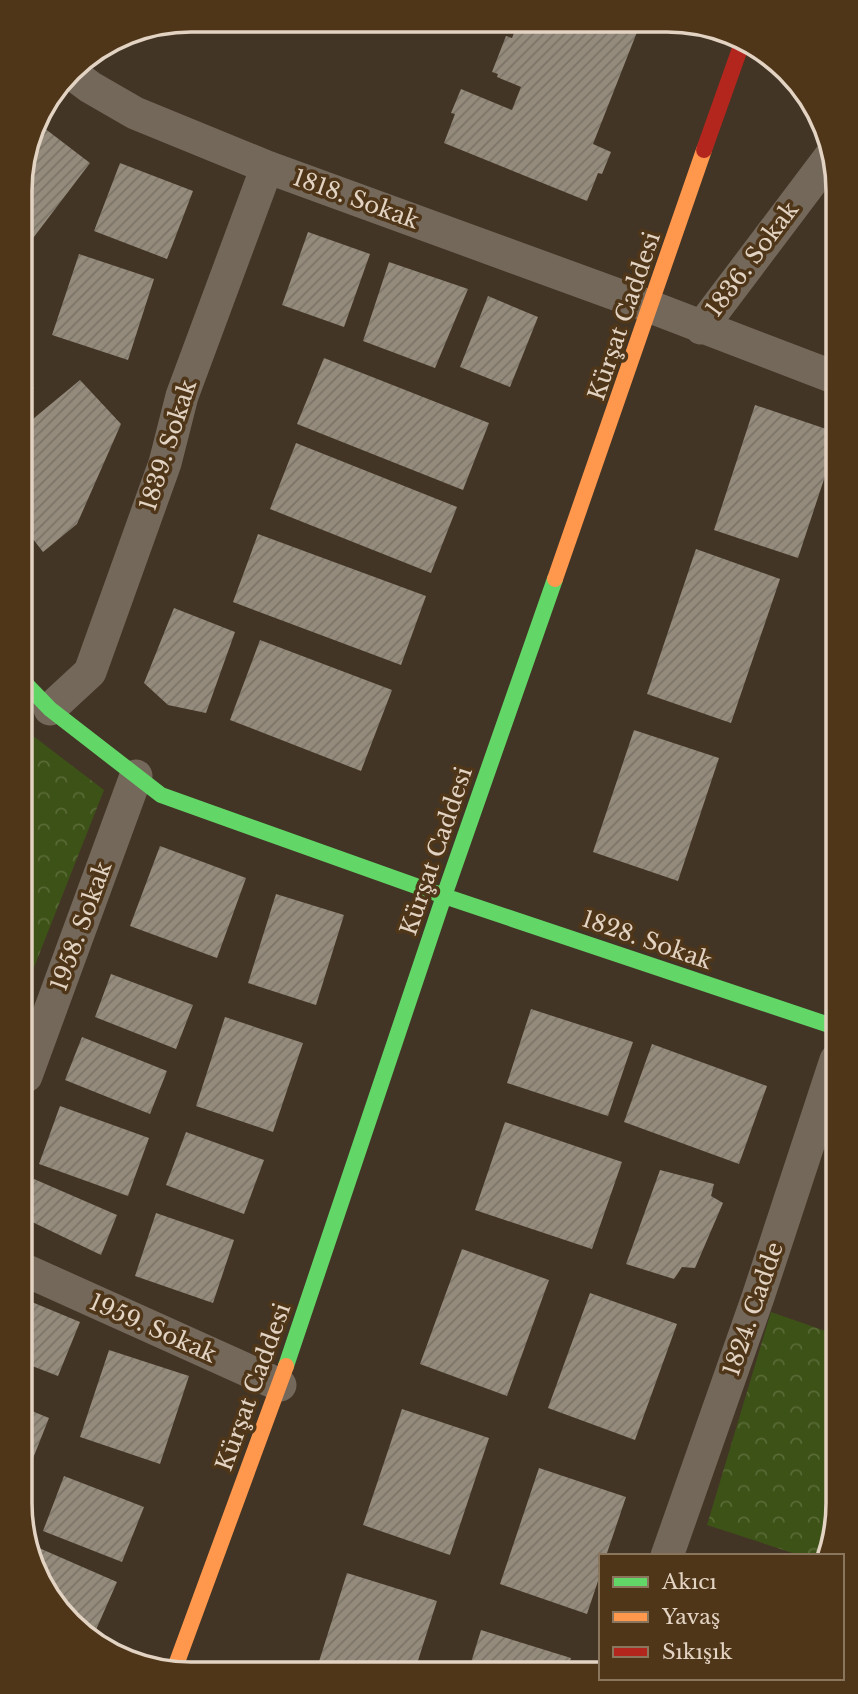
<svg xmlns="http://www.w3.org/2000/svg" width="858" height="1694" font-family="'Libre Baskerville',serif">
  <style>
    .park { fill: url(#park-crowns) }
    .building { fill: url(#building-hatch) }
    .lines { fill: none; stroke-linecap: round; stroke-linejoin: round }
    .street { stroke: #74685b; stroke-width: 33 }
    .fast { stroke: #63d668; stroke-width: 16 }
    .slow { stroke: #ff974d; stroke-width: 16 }
    .jam { stroke: #b3261e; stroke-width: 16 }
    .labels { text-anchor: middle; stroke-width: 7; stroke-linejoin: round; paint-order: stroke }
    .street-label { font-size: 23px; fill: #e3d3c3; stroke: #4f3619 }
    .rim { fill: none; stroke: #e3d3c3; stroke-width: 3.5 }
  </style>
  <defs>
    <pattern id="park-crowns" width="20" height="18" patternUnits="userSpaceOnUse" patternTransform="scale(1.75)"><rect width="20" height="18" fill="#3d5216"/><path d="M2 6a3 3 0 1 1 6 0M12 15a3 3 0 1 1 6 0" fill="none" stroke="#596a36"/></pattern>
    <pattern id="building-hatch" width="6" height="6" patternUnits="userSpaceOnUse" patternTransform="scale(1.75)"><rect width="6" height="6" fill="#948b7c"/><path d="M-1 1l2-2M0 6l6-6M5 7l2-2" fill="none" stroke="#7c7468"/></pattern>
  </defs>
  <rect width="100%" height="100%" fill="#423526"/>
  <path class="park" d="M24,729L104,790L25,990Z
    M771,1312L837,1335L838,1515L823,1556H802L707,1525Z"/>
  <path class="building" d="M547,22H641L593,144L611,152L602,174L598,173L587,201L444,143L455,114L451,113L461,89L512,110L521,87L497,77L498,74L492,72L506,36L512,38L518,23L543,33Z
    M35,121L90,163L21,254V169Z
    M120,163L193,191L167,259L94,231Z
    M308,232L370,254L344,327L282,305Z
    M79,254L154,279L128,360L52,335Z
    M389,262L468,289L435,368L363,341Z
    M488,296L538,317L510,387L460,367Z
    M324,358L489,423L463,490L297,424Z
    M22,373L34,388L22,398Z
    M80,380L121,424L77,524L43,552L23,526L22,428Z
    M755,405L832,431V455L798,558L714,530Z
    M296,443L457,507L431,573L270,509Z
    M258,534L426,596L401,665L233,602Z
    M696,549L780,579L731,723L647,694Z
    M174,608L235,632L206,713L168,705L144,683Z
    M260,640L392,690L361,771L230,720Z
    M634,730L719,758L678,881L593,852Z
    M160,846L246,878L217,958L130,926Z
    M276,894L344,915L316,1005L248,983Z
    M111,974L193,1005L176,1049L95,1017Z
    M531,1009L633,1042L608,1116L507,1083Z
    M225,1017L303,1043L273,1132L196,1106Z
    M82,1037L167,1071L150,1114L65,1080Z
    M652,1044L767,1086L739,1164L624,1122Z
    M60,1106L149,1138L128,1196L39,1164Z
    M505,1122L622,1162L592,1249L475,1210Z
    M186,1132L264,1160L244,1214L166,1185Z
    M660,1170L714,1184L711,1196L723,1203L695,1268L682,1267L674,1279L626,1264Z
    M34,1179L117,1215L101,1255L26,1219V1197Z
    M156,1213L234,1240L213,1303L135,1276Z
    M462,1249L549,1280L507,1396L420,1364Z
    M590,1293L677,1324L635,1440L548,1408Z
    M27,1300L80,1322L58,1376L27,1364Z
    M109,1350L189,1376L160,1464L80,1437Z
    M27,1409L49,1418L28,1471Z
    M402,1409L489,1438L450,1555L363,1525Z
    M539,1468L626,1497L606,1556H601V1572L587,1614L500,1584Z
    M64,1476L144,1507L122,1562L43,1531Z
    M39,1548L117,1582L95,1632L71,1622L32,1563Z
    M347,1573L437,1601L415,1670L316,1671Z
    M481,1630L571,1658L568,1668L469,1669Z"/>
  <g class="lines">
    <path class="street" d="M70,72L90,87L135,113L267,167L651,307L831,376
      M701,328L830,157
      M50,709L90,672L165,463L182,396L267,167
      M26,1076L136,776
      M27,1271L280,1385
      M667,1556L758,1297L836,1060"/>
    <path class="fast" d="M23,681L50,709L161,795L444,896L835,1027
      M286,1366L444,896L555,579"/>
    <path class="slow" d="M555,579L704,150
      M173,1673L286,1366"/>
    <path class="jam" d="M704,150L742,43"/>
  </g>
  <g class="labels">
    <g class="street-label">
      <text transform="translate(356 199) rotate(20)" y="8">1818. Sokak</text>
      <text transform="translate(752 259) rotate(-53)" y="8">1836. Sokak</text>
      <text transform="translate(624 316) rotate(-71)" y="8">Kürşat Caddesi</text>
      <text transform="translate(168 445) rotate(-72)" y="8">1839. Sokak</text>
      <text transform="translate(436 851) rotate(-71)" y="8">Kürşat Caddesi</text>
      <text transform="translate(81 926) rotate(-70)" y="8">1958. Sokak</text>
      <text transform="translate(647 940) rotate(19)" y="8">1828. Sokak</text>
      <text transform="translate(753 1309) rotate(-71)" y="8">1824. Cadde</text>
      <text transform="translate(153 1328) rotate(24)" y="8">1959. Sokak</text>
      <text transform="translate(253 1387) rotate(-70)" y="8">Kürşat Caddesi</text>
    </g>
  </g>
  <path d="M0 0H858V1694H0ZM191 32H667A159 159 0 0 1 826 191V1503A159 159 0 0 1 667 1662H191A159 159 0 0 1 32 1503V191A159 159 0 0 1 191 32Z" fill="#4f3619" fill-rule="evenodd"/>
  <path class="rim" d="M191 32H667A159 159 0 0 1 826 191V1503A159 159 0 0 1 667 1662H191A159 159 0 0 1 32 1503V191A159 159 0 0 1 191 32Z"/>
  <rect x="599" y="1554" width="245" height="126" fill="#4f3619" stroke="#8a755d" stroke-width="2"/>
  <rect x="613" y="1577" width="35" height="10" fill="#63d668" stroke="#8a755d" stroke-width="2"/>
  <text x="662" y="1589" font-size="21" fill="#e3d3c3">Akıcı</text>
  <rect x="613" y="1612" width="35" height="10" fill="#ff974d" stroke="#8a755d" stroke-width="2"/>
  <text x="662" y="1624" font-size="21" fill="#e3d3c3">Yavaş</text>
  <rect x="613" y="1647" width="35" height="10" fill="#b3261e" stroke="#8a755d" stroke-width="2"/>
  <text x="662" y="1659" font-size="21" fill="#e3d3c3">Sıkışık</text>
</svg>
